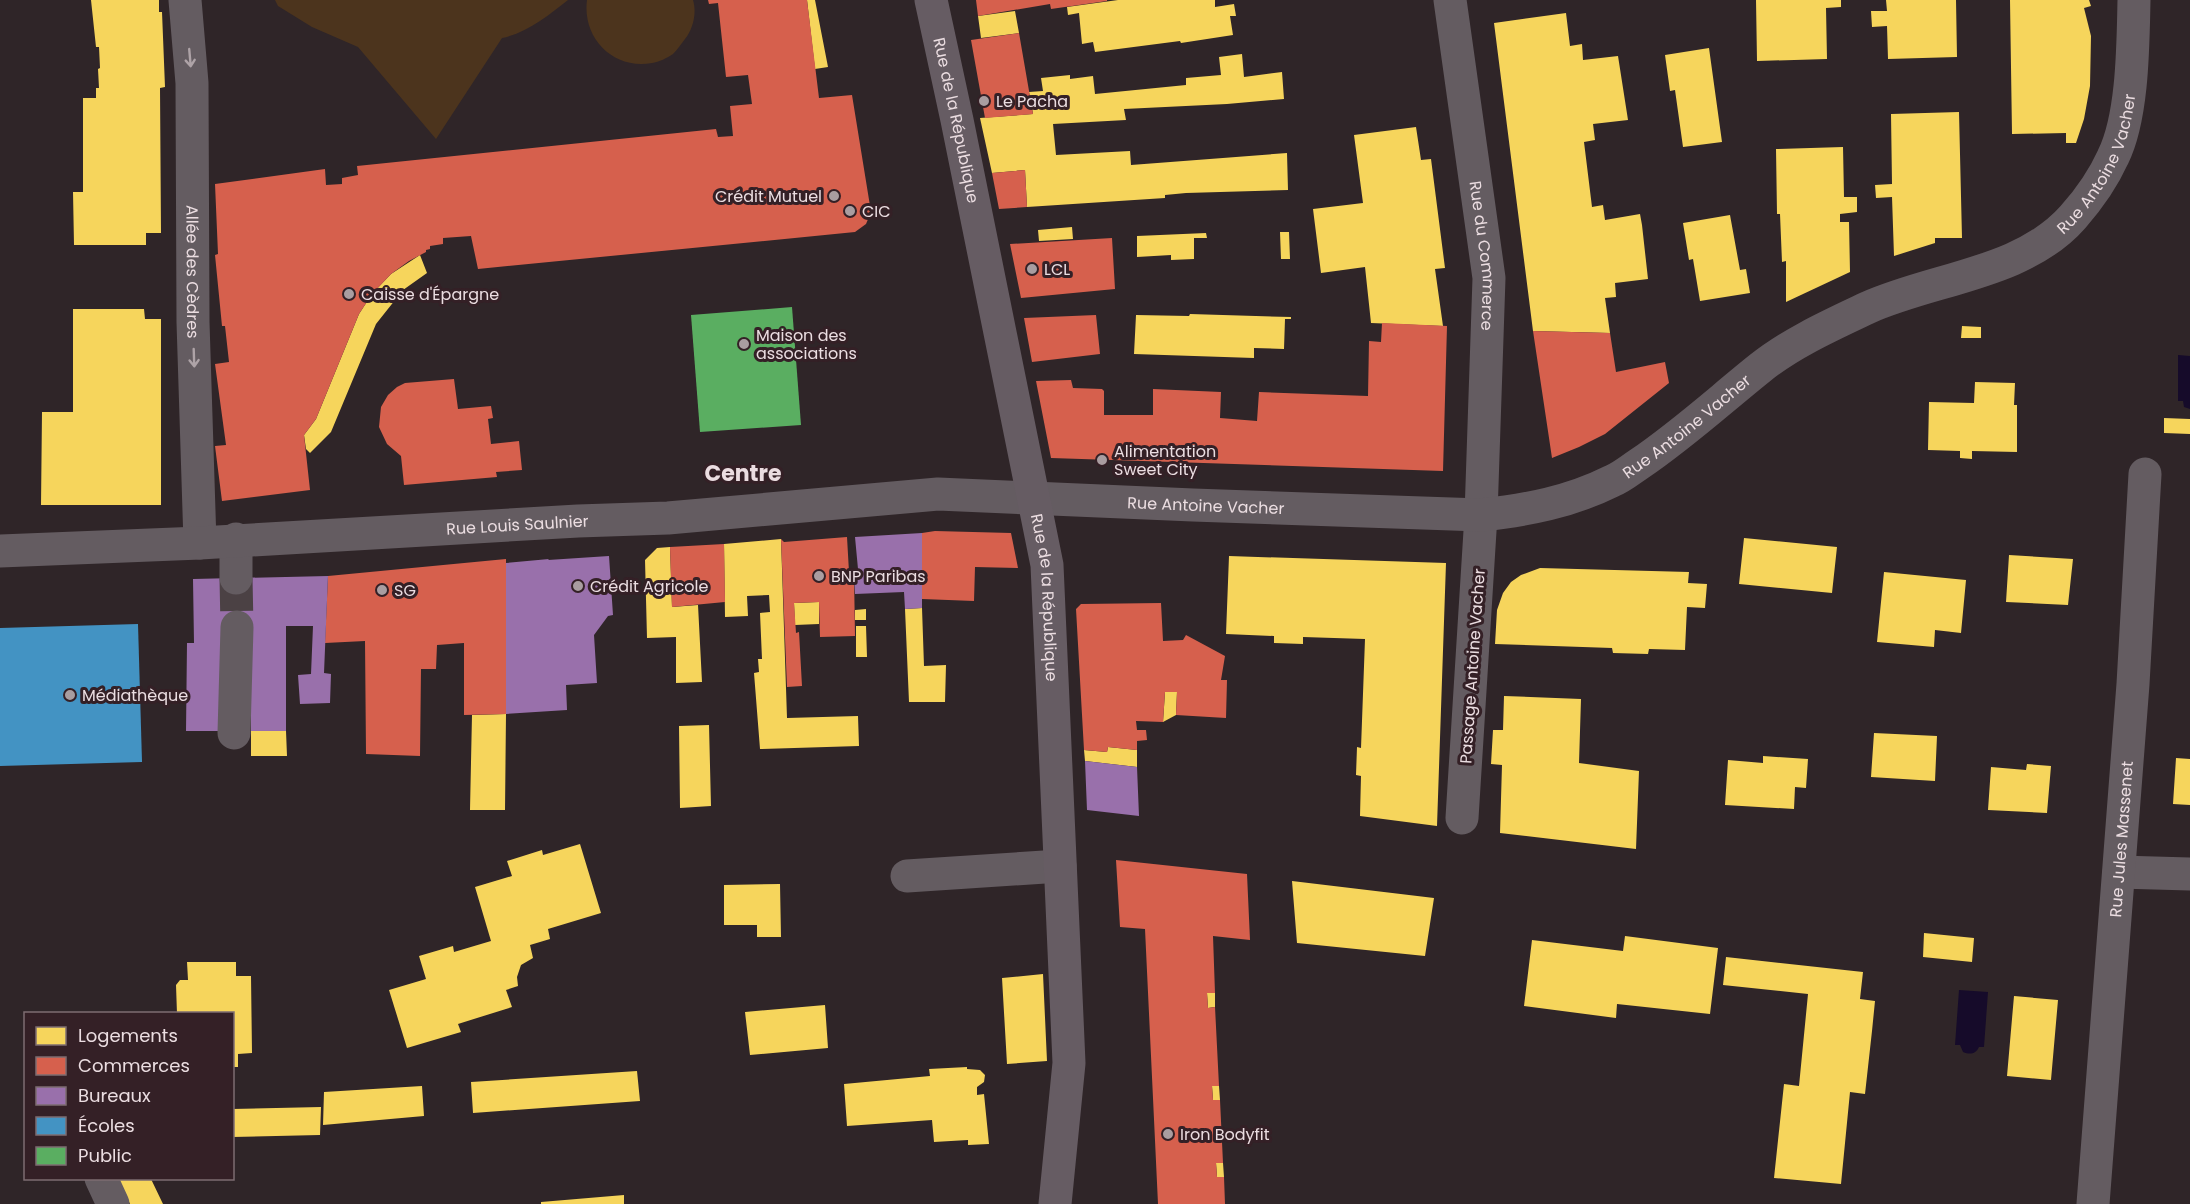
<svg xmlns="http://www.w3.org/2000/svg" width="2190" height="1204" font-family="Poppins,sans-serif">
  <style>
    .green { fill: #4c341d }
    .water { fill: #160b2a }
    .homes { fill: #f6d55c }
    .shops { fill: #d6604d }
    .offices { fill: #9970ab }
    .schools { fill: #4393c3 }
    .public { fill: #5aae61 }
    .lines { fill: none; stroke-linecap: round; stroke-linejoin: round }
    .minor-tunnel { stroke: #4b4144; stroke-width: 33; stroke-dasharray: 33 16; stroke-linecap: butt }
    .minor { stroke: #645c61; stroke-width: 33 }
    .major { stroke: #665c63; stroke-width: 33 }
    .oneway { stroke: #aea3a7 }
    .poi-dot { fill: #a99da0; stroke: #342026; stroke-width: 2 }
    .labels { text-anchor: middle; stroke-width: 6; stroke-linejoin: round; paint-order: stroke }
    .poi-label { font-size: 16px; fill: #ebdde1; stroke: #342026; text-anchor: start }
    .street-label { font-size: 16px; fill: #ebdde1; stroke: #342026 }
    .district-label { font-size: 22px; font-weight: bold; fill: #ebdde1; stroke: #342026 }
  </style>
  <rect width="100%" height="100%" fill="#2f2528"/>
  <path class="green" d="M275,0H568C549,15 527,33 502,38L436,139L358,47L312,27L278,6Z
    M587,0H693C697,13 693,29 685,39C681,44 677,50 673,54C667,58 659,62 652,63C613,70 582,38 587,0Z"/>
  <path class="water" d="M2178,355L2190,356V409L2184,407L2183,401H2178Z
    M1959,990L1988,992L1984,1047H1979C1976,1054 1970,1055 1963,1052L1960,1045H1955Z"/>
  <path class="homes" d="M91,0H159V12H162L165,87L160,88L161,233H146V245H74L73,192H83V98H96V88H99L98,69L100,68L99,47H96Z
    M807,0H815L828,67L815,69Z
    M1118,0H1215V7L1234,4L1236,16H1230L1233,35L1181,43L1180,41L1095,52L1093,42L1082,44L1079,13L1068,15L1067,7Z
    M1756,0H1841V7L1826,8L1827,59L1757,61Z
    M1886,0H1956L1957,57L1888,59L1887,26L1872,27L1871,11H1887Z
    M2010,0H2089L2091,6L2084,8L2091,36L2090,86L2084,119L2076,143H2066V133L2012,134Z
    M1015,11L1019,33L981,38L978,16Z
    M1566,13L1570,46L1582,44L1583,60L1618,56L1628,120L1593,124L1595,140L1584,142L1592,207L1603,205L1605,220L1640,214L1642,225L1648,279L1615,283L1616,297L1605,298L1610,333L1533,331L1494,23Z
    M1709,48L1722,142L1683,147L1675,90L1670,91L1665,55Z
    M1242,54L1244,77L1282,72L1284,99L1227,104L1124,109L1126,120L1053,124L1056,155L1130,151L1131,165L1287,153L1288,190L1186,193L1165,195V198L1027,207L1025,170L992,173L980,118L1033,114L1029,92L1043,91L1041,78L1070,75V79L1093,76L1095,94L1186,85V78L1221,75L1219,57Z
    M1959,112L1962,238H1935V243L1894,256L1892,197L1876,198L1875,185L1892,184L1891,114Z
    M1416,127L1421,160L1431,159L1445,268L1435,269L1443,326L1371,323L1365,267L1321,273L1313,209L1363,203L1354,135Z
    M1843,147L1844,197H1857V212L1840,214V222H1849L1850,272L1786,302V261L1782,262L1780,214H1777L1776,149Z
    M1730,215L1740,270L1746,269L1750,293L1700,301L1693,259L1689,260L1683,223Z
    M1072,227L1073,239L1039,241L1038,230Z
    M1280,232H1289L1290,259H1281Z
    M1206,233L1207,238H1194V259L1171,260V255L1137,257V236Z
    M420,255L427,273L403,290L376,324L331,432L310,453L306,449L304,435L316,419L359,314L372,294L391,274Z
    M73,309H144L145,319H161V505H41L42,412H73Z
    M1190,314L1291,317V319H1285L1284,349L1254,348V358L1134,354L1136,315L1189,316Z
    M1962,326L1981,327V338H1961Z
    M1975,382L2015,383L2014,405H2017V452L1972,451V459L1960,458V451L1928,450L1929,402L1974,403Z
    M2164,418L2190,419V434L2164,433Z
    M1744,538L1837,547L1832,593L1739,584Z
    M781,539L787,718L858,716L859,746L760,749L754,673L759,672L758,659H762L760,613L770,612L769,595L747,596L748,616L725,617L724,544Z
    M670,547L672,607L698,605L702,682L676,683V637L647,638L645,560L657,548Z
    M2009,555L2073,559L2068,605L2006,602Z
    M1229,556L1446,563L1437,826L1360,816L1361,776L1356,775L1357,747L1361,748L1365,639L1303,637V644L1274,643V636L1226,634Z
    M1540,568L1689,572L1688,583L1707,584L1705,608L1687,607L1685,650L1649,649L1648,654L1613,653L1612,648L1495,644L1497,610L1503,593L1511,582L1521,575Z
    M1884,572L1966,580L1961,633L1935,630L1934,647L1877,642Z
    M819,602V624L795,625L794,603Z
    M922,608L924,666L946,665L945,702H909L905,609Z
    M866,609V620H855V610Z
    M856,626H866L867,657H856Z
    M1165,692H1177L1176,715L1163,722Z
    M1504,696L1581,699L1579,763L1639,771L1636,849L1500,833L1502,765L1491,764L1493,730H1503Z
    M506,714L505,810H470L472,715Z
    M709,725L711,806L680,808L679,726Z
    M251,731H286L287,756H251Z
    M1874,733L1937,736L1935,781L1871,777Z
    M1108,747L1137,750V767L1085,761L1084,750L1107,752Z
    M1763,756L1808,759L1806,788L1795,787L1794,809L1725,805L1728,760L1763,763Z
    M2176,758L2190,759V805L2173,804Z
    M2027,764L2051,766L2047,813L1988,810L1991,767L2026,770Z
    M580,844L601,913L548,929L550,939L530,945L533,958L521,965L517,977L518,986L506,990L512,1007L458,1024L461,1032L407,1048L389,990L426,979L419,956L453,946L454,952L491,941L475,887L512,876L507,861L542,850L543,855Z
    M1292,881L1434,898L1425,956L1297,943Z
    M780,884L781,937H757V925H724V885Z
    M1924,933L1974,938L1972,962L1923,957Z
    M1625,936L1718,948L1710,1014L1617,1004L1616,1018L1524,1006L1532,940L1623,951Z
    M1726,957L1863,972L1860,999L1875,1001L1872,1031L1865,1094L1850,1092L1841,1184L1774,1178L1784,1084L1799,1086L1808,994L1723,985Z
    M187,962H236V976H251L252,1053L238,1054V1067H232V1014H177L176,985L180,980H188Z
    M1043,974L1047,1061L1007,1064L1002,978Z
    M1207,993H1215V1007L1208,1008Z
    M2014,996L2058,1000L2051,1080L2007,1076Z
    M825,1005L828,1048L750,1055L745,1012Z
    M967,1067V1069L980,1070L985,1075L984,1082L977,1087V1095L984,1094L989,1144L968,1145V1140L934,1142L932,1120L847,1126L844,1084L930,1076L929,1069Z
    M637,1071L640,1101L473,1113L471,1082Z
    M422,1086L424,1116L323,1125L324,1092Z
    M1212,1086H1219L1220,1100H1213Z
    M321,1107L320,1135L232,1137V1109Z
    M1216,1163H1223L1224,1177H1217Z
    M118,1179H151L163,1204H130Z
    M624,1195V1204H541V1202Z"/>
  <path class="shops" d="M708,0H807L819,98L852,95L871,212L866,224L855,232L478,269L471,236L443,238V244L430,246V249L426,250V252L409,261L391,274L372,294L359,314L316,419L304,435L310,490L222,501L215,446L226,445L215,364L229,362L225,326H222L215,255L218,254L215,184L325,169L326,185L342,184V178L358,175L357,166L716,129L718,137L733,136L730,106L752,104L748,75L726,77L718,3L709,4Z
    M976,0H1107V1L1051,9L1050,4L978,16Z
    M1019,33L1033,114L985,118L971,40Z
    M1025,170L1027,207L999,209L992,173Z
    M1112,238L1115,289L1021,298L1010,244Z
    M1096,315L1100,354L1032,362L1024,318Z
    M1382,323L1447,326L1443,471L1051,458L1036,381L1071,380L1073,388L1102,389L1104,391V415H1153V389L1221,392L1220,418L1257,421L1259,392L1368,396L1369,341L1381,342Z
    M1533,331L1610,333L1616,372L1665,362L1669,383L1605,434L1579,447L1552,458Z
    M454,379L458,409L491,406L493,418L488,419L491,444L519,441L522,470L496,472L497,477L404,485L401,456L387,444L379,427L381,407L388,395L397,387L405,383Z
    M935,531L1011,533L1018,568L975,567L974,601L922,599V533Z
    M847,537L849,572L854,574L855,636L820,637L819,602L794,603L796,633L799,632L802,686L787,687L781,539L784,542Z
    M724,544L725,602L672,607L670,547Z
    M506,559V714L464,715V643L437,645L436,669H421L420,756L366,754L365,641L325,643L328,576Z
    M1161,603L1163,641L1183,640L1186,635L1225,656L1221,680H1227L1226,718L1176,715L1177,692H1165L1163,722L1136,721L1137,730H1146L1147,740L1137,741V750L1108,747L1107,752L1084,750L1076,609L1081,604Z
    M1116,860L1247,874L1250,940L1213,936L1215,993H1207L1208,1008L1215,1007L1219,1086H1212L1213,1100H1220L1223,1163H1216L1217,1177H1224L1225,1204H1158L1145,929L1120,927Z"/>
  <path class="offices" d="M922,533V608L905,609L904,592L855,594L854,574L858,569L855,537Z
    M609,556L613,615L608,616L594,635L597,683L566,685L567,710L506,714V563L549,559L548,560Z
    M328,576L324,673L331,674L330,703L300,704L298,675L311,674L313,626H286V731H251V627L226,731H186L187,643H194L193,579Z
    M1085,761L1137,767L1139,816L1087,810Z"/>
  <path class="schools" d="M138,624L142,762L0,766V628Z"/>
  <path class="public" d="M792,307L801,425L700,432L691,315Z"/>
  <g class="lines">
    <path class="minor-tunnel" d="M236,578L237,627"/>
    <g class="minor">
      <path id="s1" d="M185,0L192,83L193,322L200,543"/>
      <path id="s2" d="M1450,0L1489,278L1481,515L1462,818"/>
      <path d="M236,539V578"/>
      <path id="s3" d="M0,551L200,543L578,521L668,518L938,494L1193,505L1481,515C1527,510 1570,502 1612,481C1622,477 1630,470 1639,464C1682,435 1720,400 1760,368C1791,343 1831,325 1867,308C1933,278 2023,274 2073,217C2089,199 2103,179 2113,157C2133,117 2133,45 2134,0"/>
      <path d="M234,733L237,627"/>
      <path d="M2119,872L2190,874"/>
      <path d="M907,876L1060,866"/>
      <path d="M101,1178L113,1204"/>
      <path id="s4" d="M2093,1204L2133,684L2145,474"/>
    </g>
    <path class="major" id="s5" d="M931,0L957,120L1047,565L1069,1063L1055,1204"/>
  </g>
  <defs><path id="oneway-shaft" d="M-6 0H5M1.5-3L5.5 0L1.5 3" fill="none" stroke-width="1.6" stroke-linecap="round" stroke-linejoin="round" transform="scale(1.5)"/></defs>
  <g class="oneway">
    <use href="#oneway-shaft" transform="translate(190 58) rotate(85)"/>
    <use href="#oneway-shaft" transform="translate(194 358) rotate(88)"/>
  </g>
  <g class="poi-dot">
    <circle cx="984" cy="101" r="6"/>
    <circle cx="834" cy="196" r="6"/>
    <circle cx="850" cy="211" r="6"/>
    <circle cx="1032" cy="269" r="6"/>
    <circle cx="349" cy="294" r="6"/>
    <circle cx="744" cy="344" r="6"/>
    <circle cx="1102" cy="460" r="6"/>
    <circle cx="819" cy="576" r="6"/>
    <circle cx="578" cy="586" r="6"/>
    <circle cx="382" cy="590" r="6"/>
    <circle cx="70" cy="695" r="6"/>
    <circle cx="1168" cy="1134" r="6"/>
  </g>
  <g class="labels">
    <g class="poi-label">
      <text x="996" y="107">Le Pacha</text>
      <text x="822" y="202" text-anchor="end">Crédit Mutuel</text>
      <text x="862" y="217">CIC</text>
      <text x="1044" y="275">LCL</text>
      <text x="361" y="300">Caisse d'Épargne</text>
      <text x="756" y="341">Maison des<tspan x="756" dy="18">associations</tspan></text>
      <text x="1114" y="457">Alimentation<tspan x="1114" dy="18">Sweet City</tspan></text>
      <text x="831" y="582">BNP Paribas</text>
      <text x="590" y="592">Crédit Agricole</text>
      <text x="394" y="596">SG</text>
      <text x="82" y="701">Médiathèque</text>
      <text x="1180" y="1140">Iron Bodyfit</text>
    </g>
    <g class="street-label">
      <text dy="6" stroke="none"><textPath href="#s5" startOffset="123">Rue de la République</textPath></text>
      <text dy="6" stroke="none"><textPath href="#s3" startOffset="2216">Rue Antoine Vacher</textPath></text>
      <text dy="6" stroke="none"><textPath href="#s2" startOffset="258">Rue du Commerce</textPath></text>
      <text dy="6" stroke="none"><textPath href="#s1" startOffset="272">Allée des Cèdres</textPath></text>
      <text dy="6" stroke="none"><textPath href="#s3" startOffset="1712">Rue Antoine Vacher</textPath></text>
      <text dy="6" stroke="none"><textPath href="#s3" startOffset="1208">Rue Antoine Vacher</textPath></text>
      <text dy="6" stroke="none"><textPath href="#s3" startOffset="518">Rue Louis Saulnier</textPath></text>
      <text dy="6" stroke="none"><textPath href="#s5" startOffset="609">Rue de la République</textPath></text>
      <text transform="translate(1472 666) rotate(-86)" y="6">Passage Antoine Vacher</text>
      <text dy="6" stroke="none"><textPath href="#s4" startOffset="366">Rue Jules Massenet</textPath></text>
    </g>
    <g class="district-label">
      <text x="743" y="481">Centre</text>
    </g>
  </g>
  <rect x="24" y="1012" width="210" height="168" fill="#342026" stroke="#7d6c71" stroke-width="1.5"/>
  <rect x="36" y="1027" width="30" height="18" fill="#f6d55c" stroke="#7d6c71" stroke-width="1.5"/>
  <text x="78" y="1042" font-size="18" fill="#ebdde1">Logements</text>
  <rect x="36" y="1057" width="30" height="18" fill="#d6604d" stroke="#7d6c71" stroke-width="1.5"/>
  <text x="78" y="1072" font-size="18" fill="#ebdde1">Commerces</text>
  <rect x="36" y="1087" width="30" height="18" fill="#9970ab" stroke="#7d6c71" stroke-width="1.5"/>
  <text x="78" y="1102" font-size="18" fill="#ebdde1">Bureaux</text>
  <rect x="36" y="1117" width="30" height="18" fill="#4393c3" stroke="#7d6c71" stroke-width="1.5"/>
  <text x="78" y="1132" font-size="18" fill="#ebdde1">Écoles</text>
  <rect x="36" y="1147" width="30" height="18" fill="#5aae61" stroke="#7d6c71" stroke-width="1.5"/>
  <text x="78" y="1162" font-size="18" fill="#ebdde1">Public</text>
</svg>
